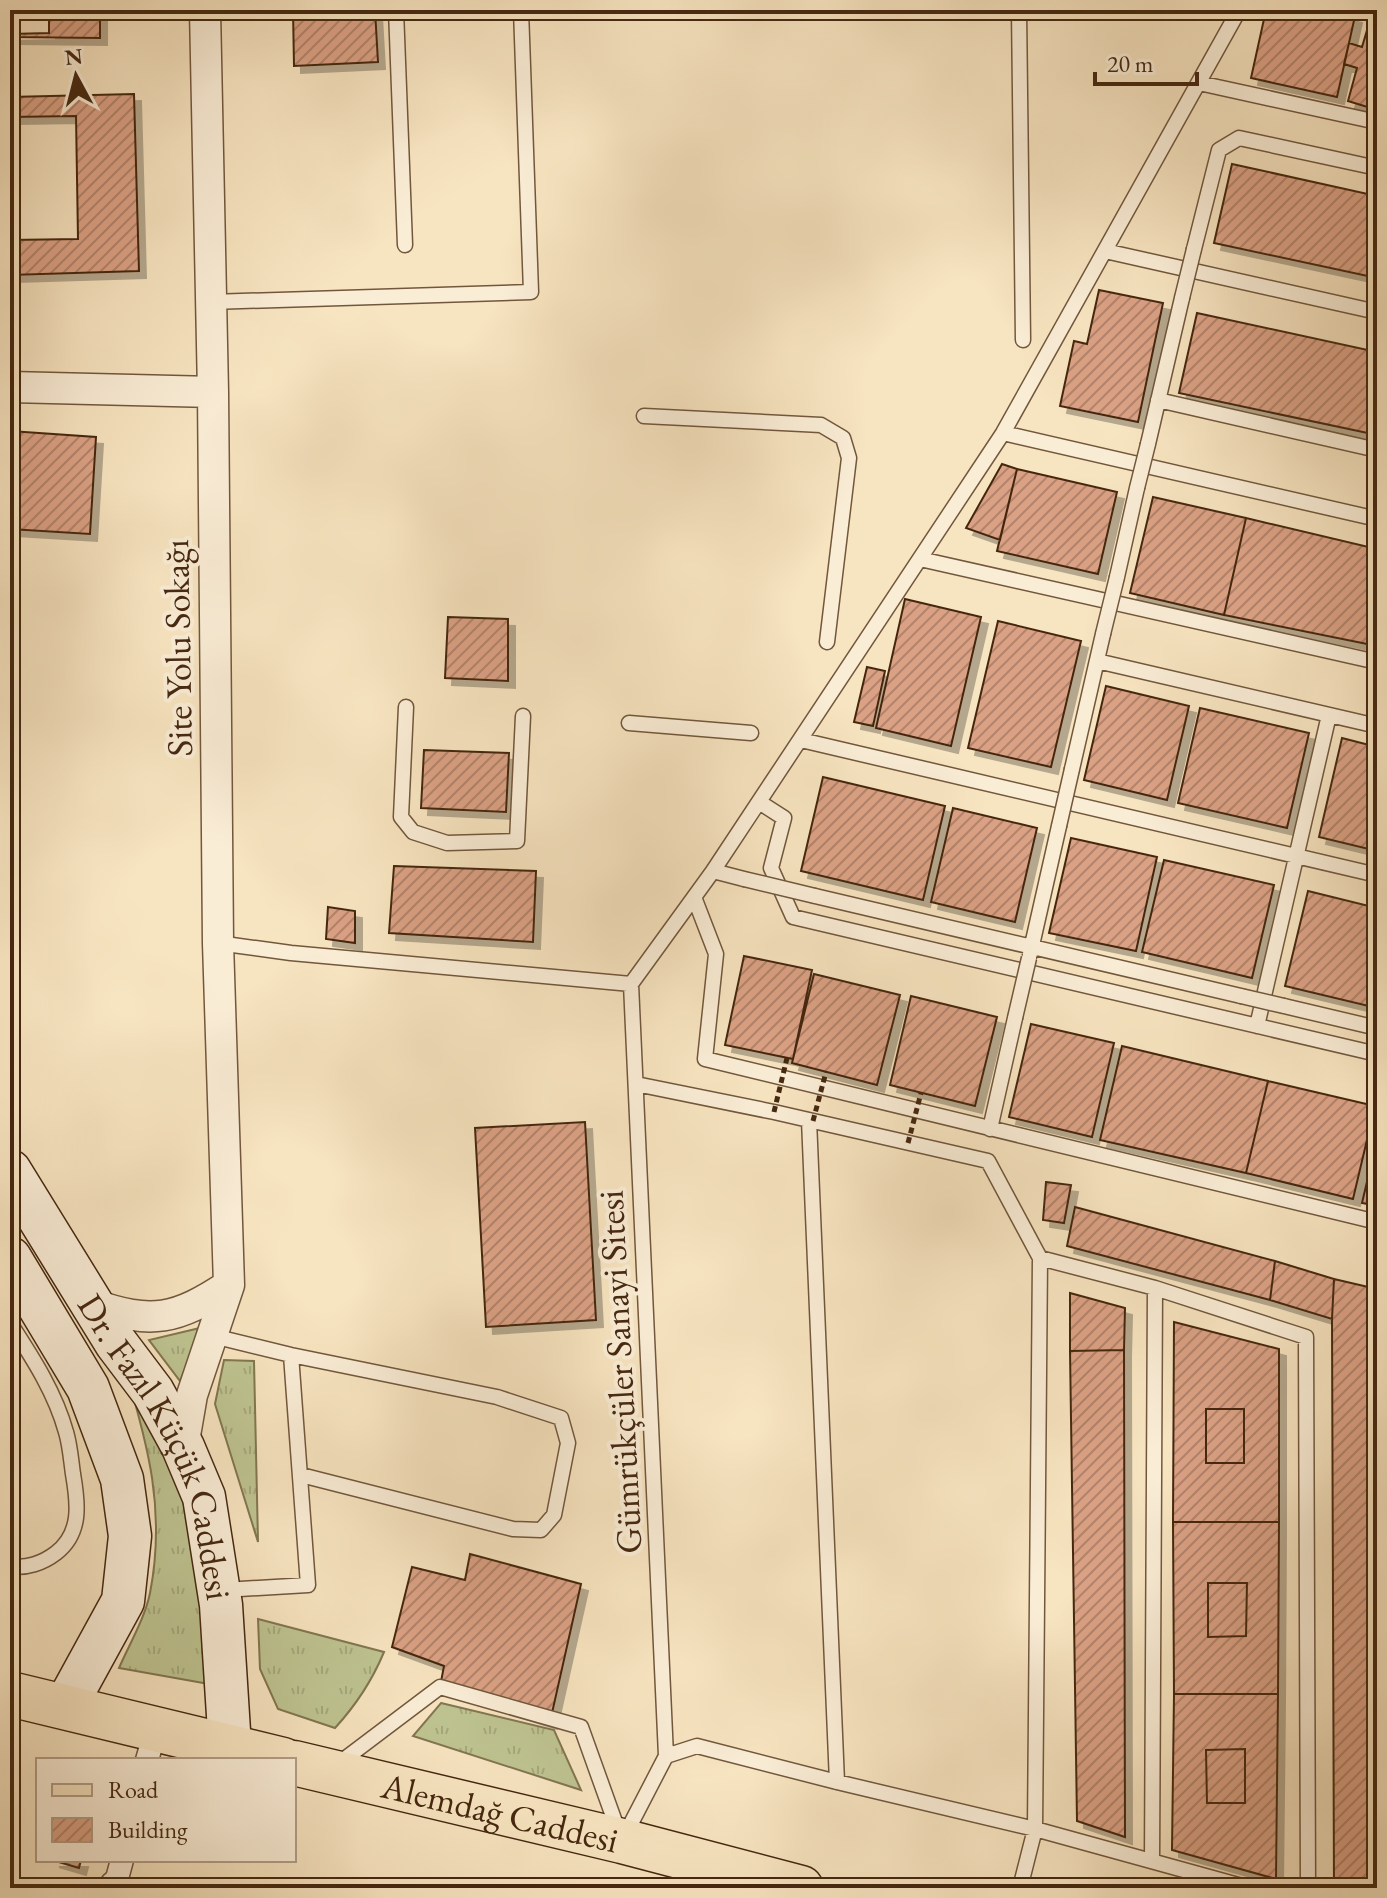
<svg xmlns="http://www.w3.org/2000/svg" width="1387" height="1898" font-family="'EB Garamond',serif">
  <style>
    .grass { fill: url(#grass-tufts); stroke: #827650; stroke-width: 2 }
    .building { fill: url(#building-hatch); stroke: #452810; stroke-width: 2; fill-rule: evenodd; filter: url(#shadow) }
    .lines { fill: none; stroke-linecap: round; stroke-linejoin: round }
    .service-casing { stroke: #72573c; stroke-width: 17 }
    .pedestrian-casing { stroke: #72573c; stroke-width: 25 }
    .minor-casing { stroke: #72573c; stroke-width: 33 }
    .secondary-casing { stroke: #452810; stroke-width: 45 }
    .primary-casing { stroke: #452810; stroke-width: 47 }
    .service { stroke: #faedd6; stroke-width: 14 }
    .pedestrian { stroke: #faedd6; stroke-width: 22 }
    .minor { stroke: #faedd6; stroke-width: 30 }
    .secondary { stroke: #faedd6; stroke-width: 42 }
    .primary { stroke: #f7e4c0; stroke-width: 44 }
    .service-bridge-casing { stroke: #72573c; stroke-width: 17; stroke-linecap: butt }
    .path-bridge { stroke: #452810; stroke-width: 5; stroke-dasharray: 6 4; stroke-linecap: butt }
    .service-bridge { stroke: #faedd6; stroke-width: 14 }
    .labels { text-anchor: middle; stroke-width: 8; stroke-linejoin: round; paint-order: stroke }
    .street-label { font-size: 36px; fill: #452810; stroke: #faedd6 }
  </style>
  <defs>
    <pattern id="grass-tufts" width="24" height="20" patternUnits="userSpaceOnUse" patternTransform="scale(2)"><rect width="24" height="20" fill="#bec491"/><path d="M3 7l-1-3M5 7V3M7 7l1-3M15 17l-1-3M17 17v-4M19 17l1-3" fill="none" stroke="#a5a87c"/></pattern>
    <pattern id="building-hatch" width="6" height="6" patternUnits="userSpaceOnUse" patternTransform="scale(2)"><rect width="6" height="6" fill="#dba184"/><path d="M-1 1l2-2M0 6l6-6M5 7l2-2" fill="none" stroke="#b3836b"/></pattern>
    <filter id="shadow"><feDropShadow dx="7" dy="7" stdDeviation="0" flood-color="#0004"/></filter>
  </defs>
  <rect width="100%" height="100%" fill="#f7e4c0"/>
  <filter id="stains"><feTurbulence type="fractalNoise" baseFrequency=".0025" numOctaves="4"/><feColorMatrix values="0 0 0 0 .2 0 0 0 0 .09 0 0 0 0 .02 0 0 0 .5 -.17"/></filter>
  <radialGradient id="worn" r=".72"><stop offset=".6" stop-color="#630" stop-opacity="0"/><stop offset="1" stop-color="#630" stop-opacity=".3"/></radialGradient>
  <path class="grass" d="M204,1327L180,1381L149,1340Z
    M224,1360L254,1361L258,1542L215,1404Z
    M125,1368L174,1461L196,1559L209,1684L119,1668C129,1645 145,1618 150,1593C166,1511 148,1445 125,1368Z
    M258,1619L384,1652C372,1681 357,1704 335,1728L278,1709L260,1669Z
    M441,1703L554,1730L581,1790L413,1736Z"/>
  <path class="building" d="M10,10H100V38L10,37Z
    M10,10H49V33L10,34Z
    M293,10H375L378,62L294,66Z
    M1266,10H1330L1355,16L1337,97L1251,78Z
    M1370,20L1377,23V110L1348,101L1357,68L1344,64L1349,43L1362,47Z
    M134,94L139,271L10,275V97Z
    M76,116L78,239L10,240V117Z
    M1232,164L1377,196V278L1214,243Z
    M1099,290L1163,303L1138,422L1060,406L1074,341L1087,344Z
    M1197,313L1377,352V435L1179,393Z
    M10,431L96,437L90,534L10,529Z
    M1002,464L1017,469L1000,540L966,528Z
    M1017,469L1117,492L1098,574L997,551Z
    M1153,497L1246,518L1224,615L1130,593Z
    M1246,518L1377,549V646L1224,615Z
    M905,599L981,617L951,746L876,728Z
    M448,617L508,619V681L445,678Z
    M998,621L1081,641L1051,767L968,748Z
    M867,667L885,671L873,726L854,722Z
    M1106,686L1189,706L1167,800L1084,780Z
    M1200,708L1309,733L1287,828L1178,803Z
    M1342,738L1377,747V851L1319,837Z
    M424,750L509,753L506,812L421,808Z
    M823,777L945,806L923,900L801,871Z
    M953,808L1037,828L1015,922L931,902Z
    M1071,838L1157,857L1136,951L1049,933Z
    M1164,860L1274,885L1252,978L1142,952Z
    M394,866L536,871L533,942L389,933Z
    M1308,891L1377,908V1008L1285,986Z
    M328,907L355,911V943L326,939Z
    M744,956L812,970L793,1059L725,1045Z
    M814,974L900,995L877,1085L792,1063Z
    M911,996L997,1017L975,1106L890,1085Z
    M1031,1024L1114,1043L1092,1137L1009,1117Z
    M1122,1046L1268,1081L1246,1173L1100,1140Z
    M1268,1081L1375,1106L1353,1199L1246,1173Z
    M585,1122L596,1320L486,1327L475,1128Z
    M1377,1139V1206L1362,1203Z
    M1046,1182L1071,1185L1064,1223L1043,1220Z
    M1075,1207L1275,1261L1270,1300L1067,1246Z
    M1275,1261L1334,1279L1332,1319L1270,1300Z
    M1334,1279L1377,1289V1888H1334L1332,1319Z
    M1070,1293L1125,1308L1124,1350L1070,1351Z
    M1174,1322L1279,1349V1522H1173ZM1206,1409H1244V1463H1206Z
    M1124,1350L1125,1837L1077,1821L1070,1351Z
    M1206,1409H1244V1463H1206Z
    M1173,1522H1279L1278,1694H1174ZM1208,1583H1247L1246,1636L1208,1637Z
    M470,1554L581,1584L550,1722L440,1687L444,1666L392,1647L412,1567L465,1580Z
    M1208,1583H1247L1246,1636L1208,1637Z
    M1174,1694H1278L1276,1879L1172,1850ZM1245,1749V1803H1207L1206,1750Z
    M1245,1749V1803H1207L1206,1750Z
    M52,1860H81L79,1868Z"/>
  <g class="lines">
    <defs>
      <path id="service" d="M396,10L405,245
        M1019,10L1023,340
        M1199,83L1377,122
        M1194,249L1219,150L1239,138L1377,168
        M1105,251L1377,312
        M211,302L531,292L521,10
        M1158,400L1377,450
        M644,416L821,425L843,438L849,458L827,642
        M1003,433L1377,519
        M1148,444L1182,298
        M920,559L1377,662
        M1117,577L1137,488
        M1097,661L1377,726
        M406,707L401,817L413,832L447,843L517,841L523,716
        M629,723L751,733
        M801,740L1377,875
        M1072,769L1103,634
        M759,802L784,818L771,868L793,917L1377,1054
        M713,871L744,879
        M815,896L1241,996
        M694,897L716,954L705,1059L1377,1222
        M218,943L291,953L631,984
        M1030,954L1059,826
        M631,984L713,871L1003,433L1239,10
        M631,984L666,1756
        M1284,1006L1377,1028
        M1257,1026L1329,715
        M636,1084L774,1112L988,1161L1040,1258L1035,1829L1020,1888
        M809,1120L837,1782
        M990,1129L1015,1018
        M1040,1258L1155,1288L1306,1337L1308,1888
        M10,1323C32,1357 55,1392 66,1432C70,1445 71,1460 73,1474C78,1503 82,1533 56,1553C43,1563 26,1569 10,1566
        M213,1336L291,1355L497,1397L561,1418L568,1443L554,1515L541,1530L513,1529L301,1475
        M224,1590L308,1585L291,1355
        M338,1764L440,1687L581,1727L619,1833
        M624,1837L666,1756L697,1746L837,1782L1035,1829L1249,1888
        M1152,1861L1155,1288"/>
      <path id="pedestrian" d="M147,1760L156,1729
        M115,1886L122,1860"/>
      <path id="minor" d="M10,387L213,392
        M92,1304C152,1325 176,1320 229,1285
        M183,1447L192,1395L229,1285L218,943L213,392L205,10
        M115,1888V1886"/>
      <g id="secondary">
        <path id="s1" d="M10,1171L116,1343L153,1392L183,1447L204,1497L221,1605L230,1747"/>
        <path d="M10,1258L88,1388L122,1479L130,1536L123,1601L65,1707"/>
      </g>
      <g id="primary">
        <path d="M10,1694L283,1760"/>
        <path id="s2" d="M294,1763L622,1841L801,1888"/>
      </g>
    </defs>
    <use href="#service" class="service-casing"/>
    <use href="#pedestrian" class="pedestrian-casing"/>
    <use href="#minor" class="minor-casing"/>
    <use href="#secondary" class="secondary-casing"/>
    <use href="#primary" class="primary-casing"/>
    <use href="#service" class="service"/>
    <use href="#pedestrian" class="pedestrian"/>
    <use href="#minor" class="minor"/>
    <use href="#secondary" class="secondary"/>
    <use href="#primary" class="primary"/>
    <defs>
      <path id="service-bridge" d="M1182,298L1194,249
        M1137,488L1148,444
        M1103,634L1117,577
        M1059,826L1072,769
        M744,879L815,896
        M1241,996L1284,1006
        M1015,1018L1029,958"/>
    </defs>
    <use href="#service-bridge" class="service-bridge-casing"/>
    <path class="path-bridge" d="M774,1112L787,1058
      M813,1121L826,1072
      M908,1143L921,1093"/>
    <use href="#service-bridge" class="service-bridge"/>
  </g>
  <g class="labels">
    <g class="street-label">
      <text transform="translate(177 648) rotate(-91)" y="13">Site Yolu Sokağı</text>
      <text transform="translate(619 1372) rotate(-93)" y="13">Gümrükçüler Sanayi Sitesi</text>
      <text dy="13" stroke="none"><textPath href="#s1" startOffset="316">Dr. Fazıl Küçük Caddesi</textPath></text>
      <text dy="13" stroke="none"><textPath href="#s2" startOffset="212">Alemdağ Caddesi</textPath></text>
    </g>
  </g>
  <rect width="1387" height="1898" fill="none" stroke="#f7e4c0" stroke-width="40"/>
  <rect x="12" y="12" width="1363" height="1874" fill="none" stroke="#452810" stroke-width="4"/>
  <rect x="20" y="20" width="1347" height="1858" fill="none" stroke="#452810" stroke-width="2"/>
  <rect x="36" y="1758" width="260" height="104" fill="#faedd6" stroke="#b29e87" stroke-width="2"/>
  <rect x="52" y="1784" width="40" height="12" fill="#f7e4c0" stroke="#b29e87" stroke-width="2"/>
  <text x="108" y="1798" font-size="24" fill="#452810">Road</text>
  <rect x="52" y="1818" width="40" height="24" fill="url(#building-hatch)" stroke="#b29e87" stroke-width="2"/>
  <text x="108" y="1838" font-size="24" fill="#452810">Building</text>
  <g transform="translate(76 76) rotate(353)" stroke="#faedd6" stroke-width="6" paint-order="stroke">
  <path d="M0-6L14 30L0 20L-14 30Z" fill="#452810"/>
  <text y="-12" font-size="22" font-weight="bold" text-anchor="middle" fill="#452810">N</text>
  </g>
  <path d="M1095 72v12h102v-12" fill="none" stroke="#452810" stroke-width="4"/>
  <text x="1107" y="72" font-size="24" fill="#452810" stroke="#faedd6" stroke-width="6" paint-order="stroke">20 m</text>
  <rect width="100%" height="100%" filter="url(#stains)"/>
  <rect width="100%" height="100%" fill="url(#worn)"/>
</svg>
